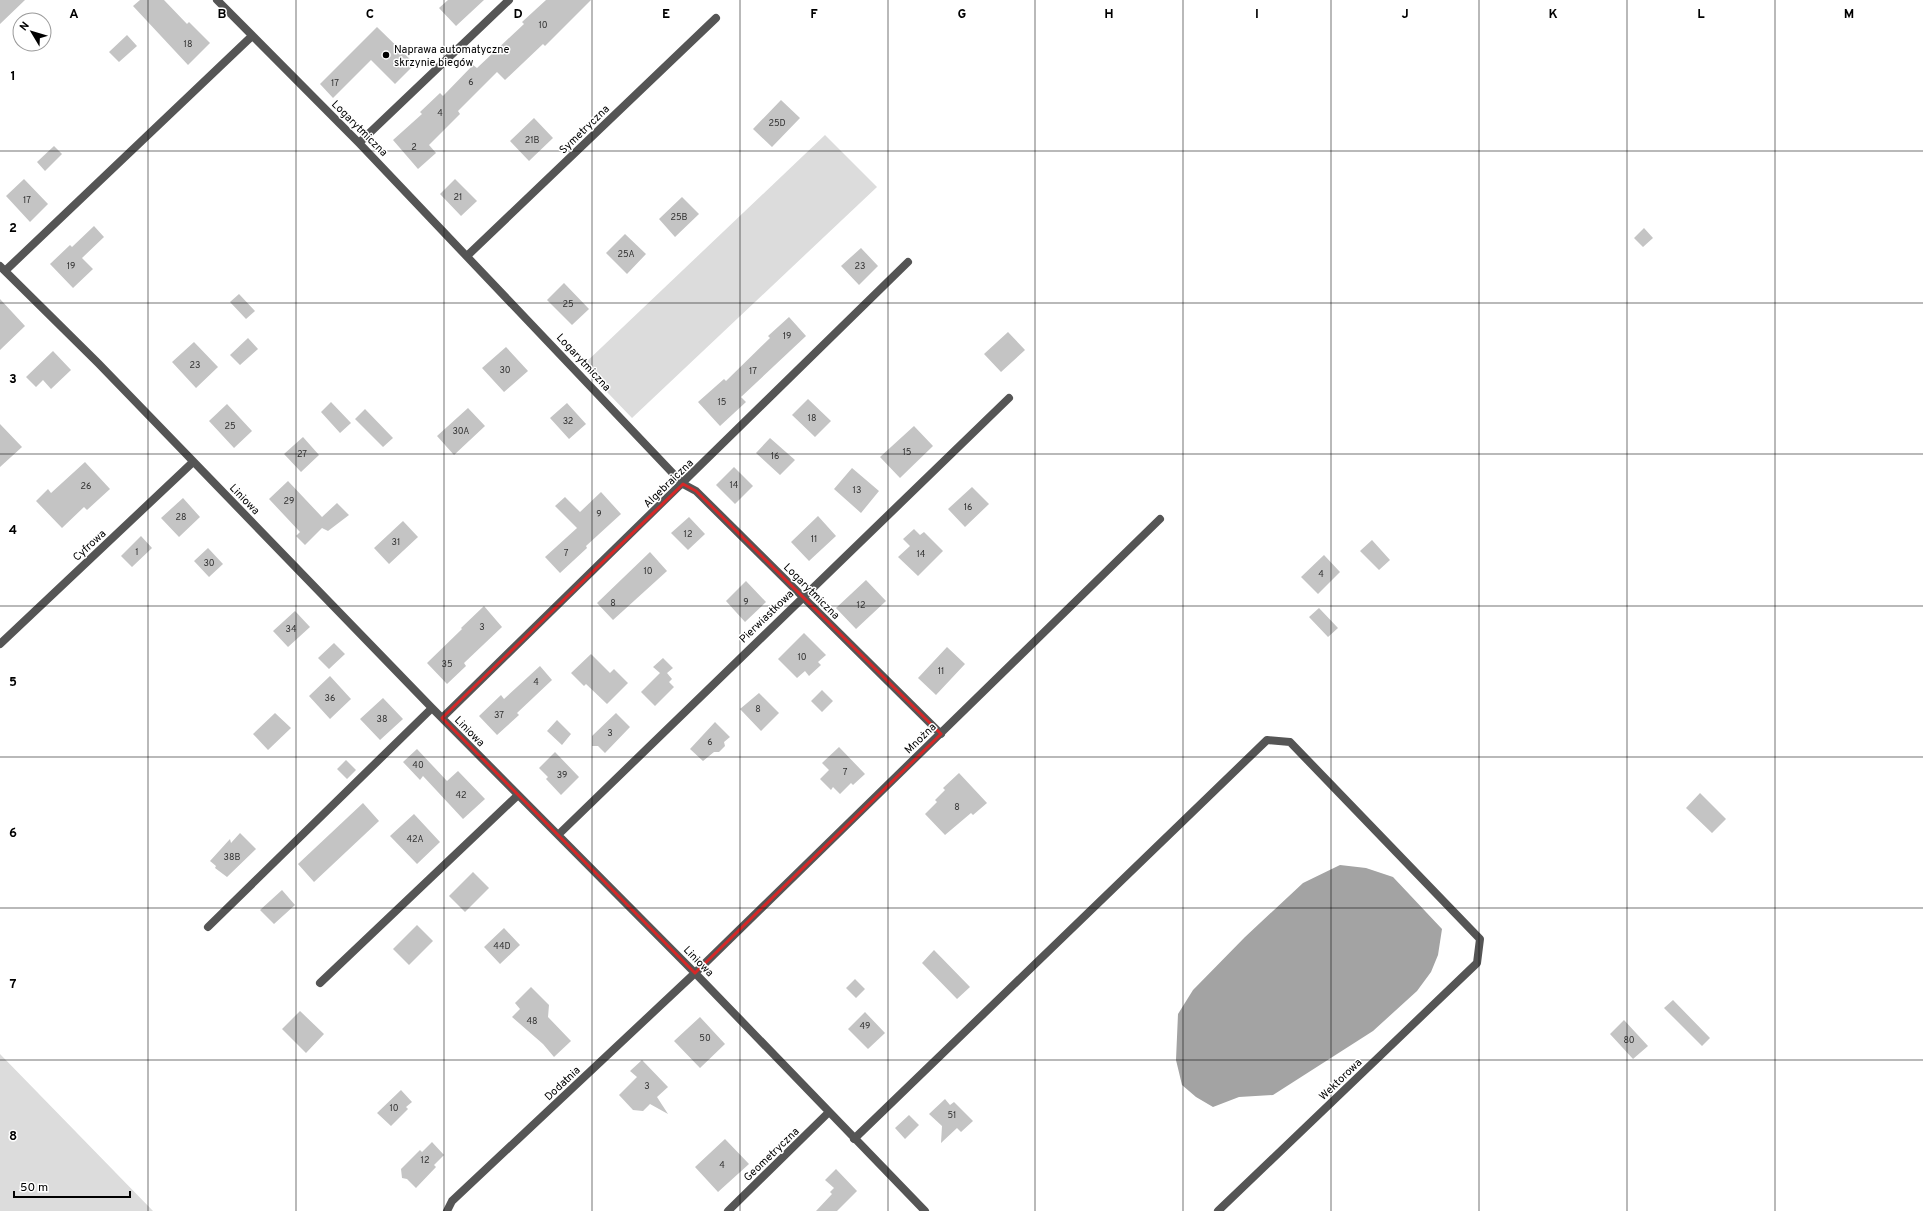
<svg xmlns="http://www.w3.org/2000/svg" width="1923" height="1211" font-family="Overpass,sans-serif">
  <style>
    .green { fill: #dcdcdc }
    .water { fill: #a3a3a3 }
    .building { fill: #c4c4c4 }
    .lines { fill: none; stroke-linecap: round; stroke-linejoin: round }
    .minor { stroke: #555; stroke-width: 8 }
    .marked { fill: none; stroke: #d62828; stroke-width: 3; stroke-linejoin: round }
    .grid { fill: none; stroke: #000; stroke-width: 1; stroke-opacity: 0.55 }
    .poi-dot { fill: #000; stroke: #fff; stroke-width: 1.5 }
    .labels { text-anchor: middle; stroke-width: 3; stroke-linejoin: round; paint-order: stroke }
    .number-label { font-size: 9px; fill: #313131 }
    .poi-label { font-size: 11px; fill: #000; stroke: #fff; text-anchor: start }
    .street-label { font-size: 11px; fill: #000; stroke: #fff }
    .grid-label { font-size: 13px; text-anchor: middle; font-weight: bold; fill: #000; stroke: #fff; stroke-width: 3; stroke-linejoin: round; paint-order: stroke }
  </style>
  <rect width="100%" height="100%" fill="#fff"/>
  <path class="green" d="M825,135L877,187L632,418L582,366Z
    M0,1054L153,1211H0Z"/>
  <path class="water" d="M1340,865L1366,868L1393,877L1442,929L1438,955L1431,972L1417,991L1373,1031L1273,1095L1239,1097L1213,1107L1196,1097L1182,1085L1176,1060L1178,1014L1193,990L1245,937L1303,883Z"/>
  <path class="building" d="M0,0H25L0,24Z
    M140,0H164L187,24L189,22L210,43L188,65L133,6Z
    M448,0H484L456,26L439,8Z
    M546,0H591L545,46L543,44L505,80L497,72L458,111L460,114L429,145L436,153L418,169L393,140L422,114L420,112L440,93L443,96L473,65L477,68L524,24L522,22Z
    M377,27L415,64L395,84L371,60L333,98L320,84Z
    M127,35L137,46L119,62L109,52Z
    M781,100L800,118L772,147L753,129Z
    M534,118L553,138L529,161L510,141Z
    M54,146L62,154L45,171L37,162Z
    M24,179L48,204L30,222L6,196Z
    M455,179L477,201L461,216L440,194Z
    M682,197L699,214L675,237L659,219Z
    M94,226L104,237L82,258L93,269L73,288L50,264L70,245L72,247Z
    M1644,228L1653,238L1643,247L1634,238Z
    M625,234L646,254L627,274L606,253Z
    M861,248L878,266L859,285L841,266Z
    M564,283L589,309L572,325L547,300Z
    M239,294L255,311L246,319L230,302Z
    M0,299L25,326L0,350Z
    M789,317L806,336L741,397L746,402L720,426L698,402L724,379L726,381L770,338L768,336Z
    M1008,332L1025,350L1001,372L984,354Z
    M248,338L258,349L240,365L230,355Z
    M194,342L218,367L196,388L172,362Z
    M506,347L528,371L504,392L482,368Z
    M53,351L71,370L51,389L43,380L36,387L26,377Z
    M808,399L831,421L815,437L792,415Z
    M331,402L351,423L340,433L321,412Z
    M567,403L586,424L569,439L550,418Z
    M227,404L252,431L234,448L209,421Z
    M468,408L485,426L454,455L437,436Z
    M365,409L393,438L383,447L355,419Z
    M0,424L22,447L0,467Z
    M914,426L933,446L900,478L880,457Z
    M303,437L319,455L301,472L284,454Z
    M770,438L795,460L780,475L756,453Z
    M85,462L110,489L87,510L84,507L62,528L36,501L48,489L51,493Z
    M734,467L753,486L735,504L716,485Z
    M852,468L879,491L861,513L834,489Z
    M288,481L322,517L337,503L349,515L328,531L322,528L305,545L296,536L300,532L269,499Z
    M972,487L989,504L965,527L948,509Z
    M601,492L621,514L586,546L587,548L560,573L545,557L577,528L555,506L565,497L580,512Z
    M183,498L200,517L179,537L161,518Z
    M818,516L836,536L809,561L791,542Z
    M689,517L705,534L688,550L671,533Z
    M403,521L418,537L389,564L374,548Z
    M914,529L920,535L924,532L943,551L918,576L898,557L910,546L903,539Z
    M141,536L152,548L132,567L121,556Z
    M1372,540L1390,560L1379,570L1360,551Z
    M208,548L223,564L209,577L194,561Z
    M650,552L667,571L613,620L597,603Z
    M1324,555L1340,572L1318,594L1301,577Z
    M866,580L886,601L856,629L836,608Z
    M746,581L766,602L745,622L726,601Z
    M484,606L502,627L464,663L466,666L447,684L427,663L462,629L461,628Z
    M1319,608L1338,628L1328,637L1309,617Z
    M295,611L310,627L288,647L273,631Z
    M804,633L826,655L818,662L821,665L809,676L805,671L797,678L778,659Z
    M334,643L345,654L329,669L318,658Z
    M947,647L965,664L936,695L918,678Z
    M591,654L610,673L614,669L628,683L607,704L586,684L584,686L571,673Z
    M663,658L673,668L667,673L672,679L669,682L674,687L655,706L641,692L660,673L653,667Z
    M540,666L552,680L517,713L519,715L497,735L479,716L501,695L504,699Z
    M330,676L351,699L330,719L309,696Z
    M822,690L833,701L822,712L811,701Z
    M759,693L779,713L761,731L740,709Z
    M383,698L403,719L380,740L360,719Z
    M275,713L291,728L268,750L253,734Z
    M616,713L630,727L605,753L598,746H592V736Z
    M557,720L571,734L562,745L547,731Z
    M715,722L730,737L724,742L725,746L719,752H714L703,761L690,749Z
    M839,747L865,774L853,785L851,783L840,794L833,787L831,790L820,779L829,770L822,763Z
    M417,749L447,781L458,771L485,799L463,819L423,776L420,780L403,762Z
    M555,752L579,777L561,795L546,779L548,777L539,768Z
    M346,760L356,770L347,779L337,769Z
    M959,773L987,803L973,815L971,813L945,835L925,814L937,802L935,800L945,790L943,788Z
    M1700,793L1726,819L1712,833L1686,808Z
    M363,803L379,821L314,882L298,864Z
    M414,814L440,842L417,864L390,836Z
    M240,833L256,849L227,877L215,868L216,866L210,861L230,839L231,843Z
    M473,872L489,888L465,912L449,896Z
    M282,890L295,905L274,924L260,910Z
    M417,925L433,941L409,965L393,949Z
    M504,928L520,945L500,964L484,947Z
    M934,950L970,987L957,999L922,963Z
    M855,979L865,989L856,998L846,988Z
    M531,987L549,1005L548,1017L571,1041L554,1057L543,1044L512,1017L520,1009L515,1003Z
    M1673,1000L1710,1038L1702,1046L1664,1008Z
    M300,1011L324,1034L306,1053L282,1029Z
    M865,1012L885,1033L868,1049L848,1029Z
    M700,1017L725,1044L700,1068L674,1041Z
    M1624,1020L1648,1046L1633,1059L1610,1034Z
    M642,1060L668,1087L657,1097L668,1114L650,1104L643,1111L633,1110L619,1095L637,1077L630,1071Z
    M401,1090L412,1102L406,1107L408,1109L391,1126L377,1113Z
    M945,1099L950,1105L954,1102L973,1121L961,1132L957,1128L941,1143L942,1126L929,1114Z
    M909,1115L919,1125L905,1139L895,1128Z
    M725,1139L749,1164L718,1192L695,1167Z
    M432,1142L444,1155L434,1165L436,1167L416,1188L407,1179L402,1178L401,1169L420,1150L422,1152Z
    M836,1169L857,1191L837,1211H816L832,1194L830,1192L834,1188L825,1180Z"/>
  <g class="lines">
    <path class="minor" d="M217,0L359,143L683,484L696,491L941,734
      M359,143L509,0
      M467,256L716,18
      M0,266L98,363L432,708L695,973L925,1211
      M5,271L252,36
      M0,644L193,462
      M442,718L908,262
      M558,835L1009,398
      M208,927L432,708
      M320,983L518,795
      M854,1139L1267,740L1290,742L1480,939L1477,963L1218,1211
      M447,1211L452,1201L695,973L1160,519
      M728,1211L829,1112"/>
  </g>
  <path class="marked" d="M683,484L696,491L941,734L695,973L442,718Z"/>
  <path class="grid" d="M148,0V1211M296,0V1211M444,0V1211M592,0V1211M740,0V1211M888,0V1211M1035,0V1211M1183,0V1211M1331,0V1211M1479,0V1211M1627,0V1211M1775,0V1211M0,151H1923M0,303H1923M0,454H1923M0,606H1923M0,757H1923M0,908H1923M0,1060H1923"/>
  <circle class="poi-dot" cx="386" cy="55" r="4"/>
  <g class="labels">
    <g class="number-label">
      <text x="543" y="28">10</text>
      <text x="188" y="47">18</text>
      <text x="471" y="85">6</text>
      <text x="335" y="86">17</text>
      <text x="440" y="116">4</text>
      <text x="777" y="126">25D</text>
      <text x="532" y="143">21B</text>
      <text x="414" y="150">2</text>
      <text x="458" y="200">21</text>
      <text x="27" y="203">17</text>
      <text x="679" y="220">25B</text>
      <text x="626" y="257">25A</text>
      <text x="71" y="269">19</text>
      <text x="860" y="269">23</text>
      <text x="568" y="307">25</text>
      <text x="787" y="339">19</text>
      <text x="195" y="368">23</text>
      <text x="505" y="373">30</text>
      <text x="753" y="374">17</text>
      <text x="722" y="405">15</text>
      <text x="812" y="421">18</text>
      <text x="568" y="424">32</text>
      <text x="230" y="429">25</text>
      <text x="461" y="434">30A</text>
      <text x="907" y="455">15</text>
      <text x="302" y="457">27</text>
      <text x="775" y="459">16</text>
      <text x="734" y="488">14</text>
      <text x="86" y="489">26</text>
      <text x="857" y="493">13</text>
      <text x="289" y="504">29</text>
      <text x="968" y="510">16</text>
      <text x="599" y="517">9</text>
      <text x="181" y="520">28</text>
      <text x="688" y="537">12</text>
      <text x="814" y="542">11</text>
      <text x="396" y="545">31</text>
      <text x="137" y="555">1</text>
      <text x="566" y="556">7</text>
      <text x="921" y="557">14</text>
      <text x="209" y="566">30</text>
      <text x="648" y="574">10</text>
      <text x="1321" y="577">4</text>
      <text x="746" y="605">9</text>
      <text x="613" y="606">8</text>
      <text x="861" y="608">12</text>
      <text x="482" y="630">3</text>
      <text x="291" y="632">34</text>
      <text x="802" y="660">10</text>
      <text x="447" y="667">35</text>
      <text x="941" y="674">11</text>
      <text x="536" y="685">4</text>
      <text x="330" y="701">36</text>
      <text x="758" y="712">8</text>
      <text x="499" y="718">37</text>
      <text x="382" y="722">38</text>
      <text x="610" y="736">3</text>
      <text x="710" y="745">6</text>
      <text x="418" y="768">40</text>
      <text x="845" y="775">7</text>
      <text x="562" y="778">39</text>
      <text x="461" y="798">42</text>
      <text x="957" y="810">8</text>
      <text x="415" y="842">42A</text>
      <text x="232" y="860">38B</text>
      <text x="502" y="949">44D</text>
      <text x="532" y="1024">48</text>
      <text x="865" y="1029">49</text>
      <text x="705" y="1041">50</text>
      <text x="1629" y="1043">80</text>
      <text x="647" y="1089">3</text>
      <text x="394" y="1111">10</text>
      <text x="952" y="1118">51</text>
      <text x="425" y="1163">12</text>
      <text x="722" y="1168">4</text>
    </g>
    <g class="poi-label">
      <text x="394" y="53">Naprawa automatyczne<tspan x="394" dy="13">skrzynie biegów</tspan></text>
    </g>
    <g class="street-label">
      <text transform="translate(360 128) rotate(45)" y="4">Logarytmiczna</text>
      <text transform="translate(584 129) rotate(-44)" y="4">Symetryczna</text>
      <text transform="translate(584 362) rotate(47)" y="4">Logarytmiczna</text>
      <text transform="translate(668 483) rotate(-44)" y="4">Algebraiczna</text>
      <text transform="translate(245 499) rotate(46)" y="4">Liniowa</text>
      <text transform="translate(89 545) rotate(-43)" y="4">Cyfrowa</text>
      <text transform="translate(812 591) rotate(45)" y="4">Logarytmiczna</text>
      <text transform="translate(766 616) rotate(-44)" y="4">Pierwiastkowa</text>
      <text transform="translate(470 731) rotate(45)" y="4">Liniowa</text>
      <text transform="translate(920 738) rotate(-44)" y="4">Mnożna</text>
      <text transform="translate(699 961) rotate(46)" y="4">Liniowa</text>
      <text transform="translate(1340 1079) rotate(-44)" y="4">Wektorowa</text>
      <text transform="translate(562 1083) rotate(-43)" y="4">Dodatnia</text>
      <text transform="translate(771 1154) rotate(-44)" y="4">Geometryczna</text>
    </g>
  </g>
  <g class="grid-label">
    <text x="74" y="18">A</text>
    <text x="222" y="18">B</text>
    <text x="370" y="18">C</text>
    <text x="518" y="18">D</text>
    <text x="666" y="18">E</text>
    <text x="814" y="18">F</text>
    <text x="962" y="18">G</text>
    <text x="1109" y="18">H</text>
    <text x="1257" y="18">I</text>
    <text x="1405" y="18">J</text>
    <text x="1553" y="18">K</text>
    <text x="1701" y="18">L</text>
    <text x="1849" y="18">M</text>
    <text x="13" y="80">1</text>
    <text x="13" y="232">2</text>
    <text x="13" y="383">3</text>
    <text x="13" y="534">4</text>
    <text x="13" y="686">5</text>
    <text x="13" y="837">6</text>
    <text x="13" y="988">7</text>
    <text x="13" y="1140">8</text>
  </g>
  <g transform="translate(32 32) rotate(308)"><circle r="19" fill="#ffffff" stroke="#999999"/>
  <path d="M0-3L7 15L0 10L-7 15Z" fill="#000000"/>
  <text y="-6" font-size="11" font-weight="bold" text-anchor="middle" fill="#000000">N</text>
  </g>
  <path d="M14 1191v6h116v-6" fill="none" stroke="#000000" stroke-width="2"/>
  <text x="20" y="1191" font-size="12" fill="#000000" stroke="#ffffff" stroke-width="3" paint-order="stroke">50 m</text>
</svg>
